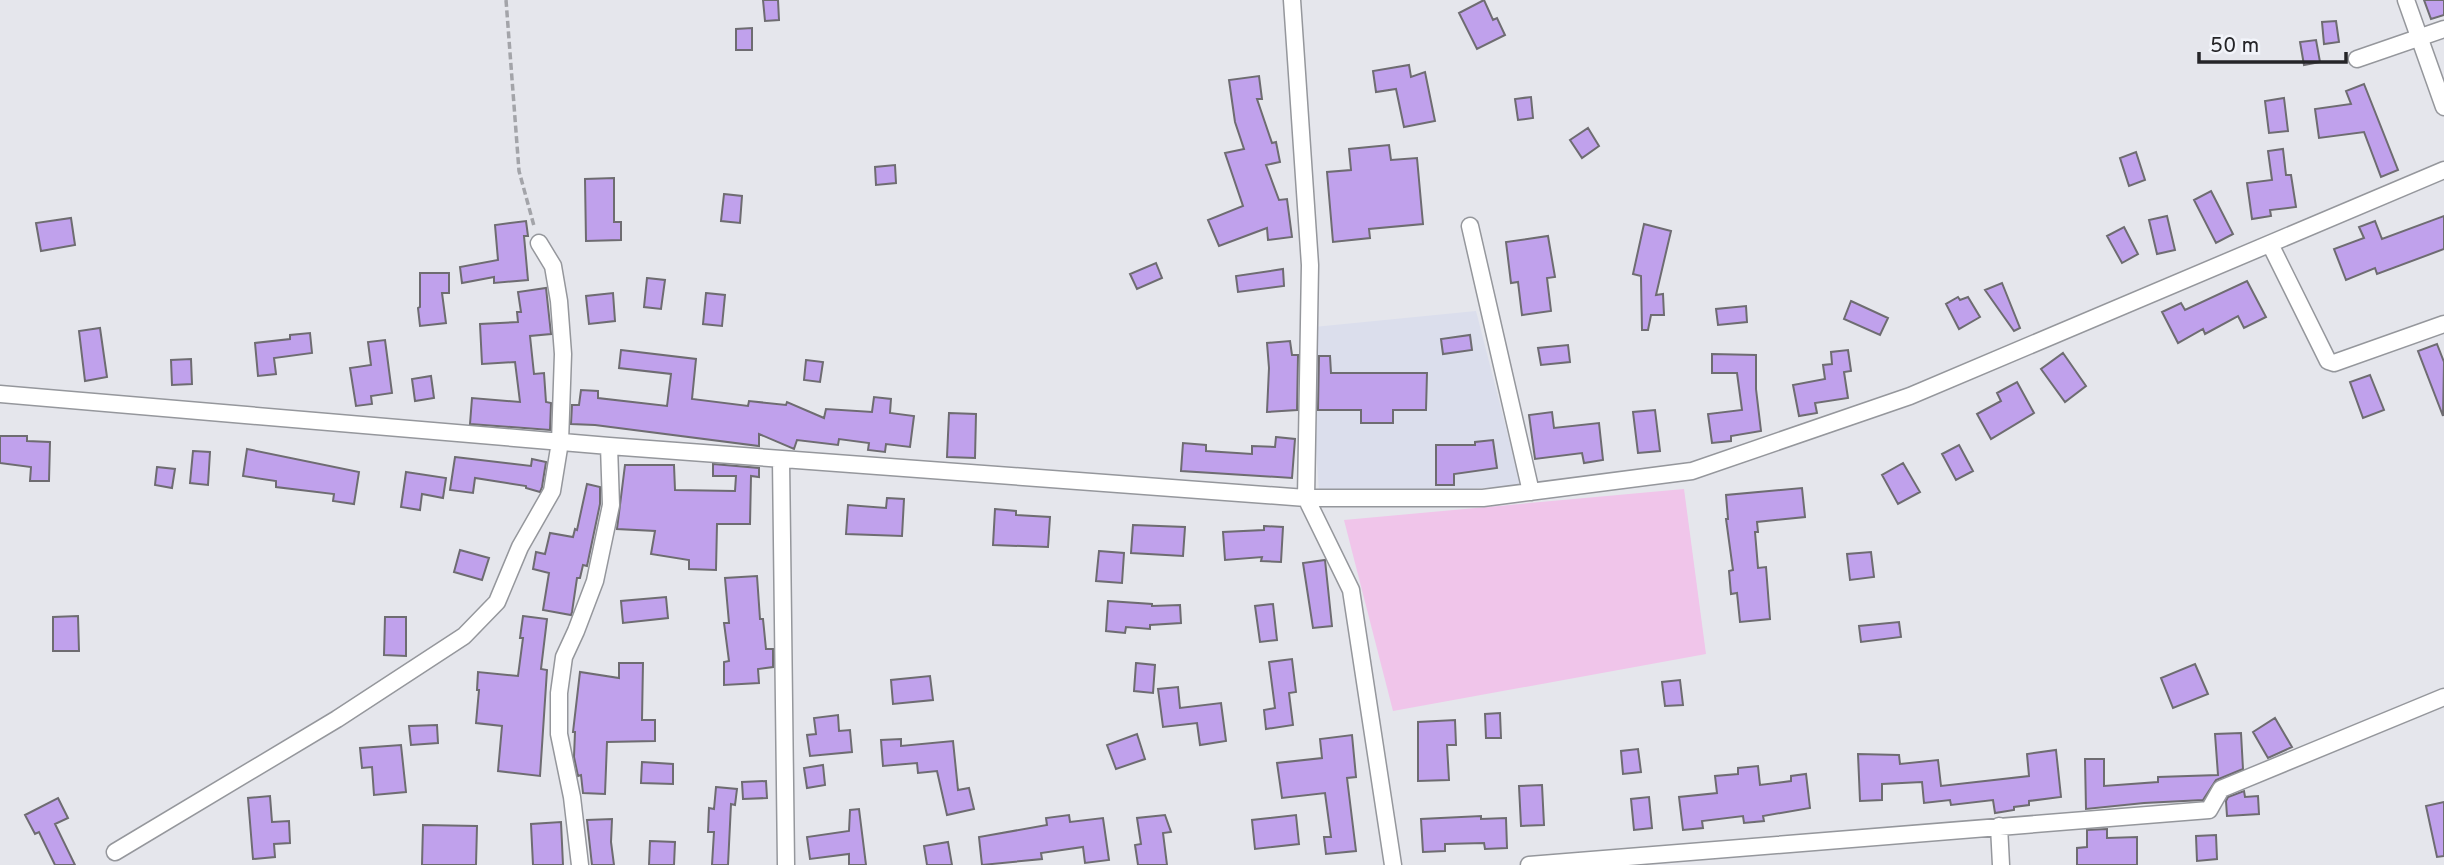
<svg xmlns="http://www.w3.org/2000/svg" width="2444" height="865" font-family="Overpass,sans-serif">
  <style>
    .built { fill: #dbdeec }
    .green { fill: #f0c5ea }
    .building { fill: #c0a1ec; stroke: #6e6c71; stroke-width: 2 }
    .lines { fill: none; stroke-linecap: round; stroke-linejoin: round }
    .street-casing { stroke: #95979c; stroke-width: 19 }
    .path { stroke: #a3a4a9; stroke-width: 3.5; stroke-dasharray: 7 3.5; stroke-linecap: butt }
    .street { stroke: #fff; stroke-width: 16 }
  </style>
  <rect width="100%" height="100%" fill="#e5e6ec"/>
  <path class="built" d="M1476,311L1521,486L1408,492L1319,490L1310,373L1314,327Z"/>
  <path class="green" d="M1684,489L1706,654L1393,711L1344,520Z"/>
  <path class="building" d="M763,0H778L779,20L765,21Z
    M1484,0L1493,20L1497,18L1505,35L1477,49L1459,13Z
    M2424,0H2444V15L2431,19Z
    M2336,21L2339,42L2324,44L2322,22Z
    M752,28V50H736V29Z
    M2316,40L2320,62L2304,65L2300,42Z
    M1409,65L1411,77L1425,72L1435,121L1404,127L1396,89L1376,92L1373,71Z
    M1259,76L1262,99H1257L1272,143L1276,142L1280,162L1266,165L1279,200L1287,199L1292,237L1268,240L1267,228L1219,246L1208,220L1243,206L1225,153L1244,149L1235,122L1229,80Z
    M2364,84L2398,170L2381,177L2364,132L2319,138L2315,109L2351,104L2346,91Z
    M1531,97L1533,118L1518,120L1515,99Z
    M2284,98L2288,131L2269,133L2265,101Z
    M1588,128L1599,146L1582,158L1570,140Z
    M1389,145L1391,160L1417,158L1423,224L1369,229L1370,238L1333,242L1327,172L1351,170L1349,149Z
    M2283,149L2286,175H2291L2296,207L2270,210L2271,216L2252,219L2247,183L2272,180L2268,151Z
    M2136,152L2145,180L2129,186L2120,158Z
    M895,165L896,183L876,185L875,167Z
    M614,178V222H621V240L586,241L585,179Z
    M2211,191L2233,234L2216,243L2194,200Z
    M724,194L742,196L740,223L721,221Z
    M2167,216L2175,250L2157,254L2149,220Z
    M2444,216V249L2377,274L2375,268L2346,280L2334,249L2364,238L2359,227L2375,221L2382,239Z
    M71,218L75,245L41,251L36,223Z
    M526,221L528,236H524L528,280L494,283V277L462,283L460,267L498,260L495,225Z
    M1644,224L1671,231L1656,295L1663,294L1664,315H1651L1648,330H1642L1641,276L1633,274Z
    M2124,227L2138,254L2122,263L2107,236Z
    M1548,236L1555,277L1547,278L1551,311L1522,315L1518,282L1511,283L1506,242Z
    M1156,263L1162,278L1137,289L1130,274Z
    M1283,269L1284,286L1238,292L1236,276Z
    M420,273H449V293H442L446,323L420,326L418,308L420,307Z
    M647,278L665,280L661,309L644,307Z
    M2247,281L2266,317L2244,328L2238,316L2205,334L2203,329L2178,343L2162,312L2181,303L2185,310Z
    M2002,283L2020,328L2014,331L1985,290Z
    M546,288L551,334L530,336L534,374L544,373L546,402L551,403L550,430L470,424L472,398L520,402L515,362L482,364L480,324L518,322L517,312H521L518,292Z
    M613,293L615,321L589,324L586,296Z
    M706,293L725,295L722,326L703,324Z
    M1958,297L1960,300L1968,297L1980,317L1959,329L1946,304Z
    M1851,301L1888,318L1880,335L1844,319Z
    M1746,306L1747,322L1718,325L1716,309Z
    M100,328L107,377L85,381L79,331Z
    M310,333L312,353L274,358L276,374L258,376L255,343L290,339V335Z
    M1470,335L1472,350L1443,354L1441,339Z
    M385,340L392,393L371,396L372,404L356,406L350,368L371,365L368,342Z
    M1290,341L1292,355H1298L1297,410L1267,412L1269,368L1267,343Z
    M2437,344L2444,362L2443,416L2418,351Z
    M1568,345L1570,362L1541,365L1538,348Z
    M621,350L696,359L692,399L748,406L749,401L786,405L787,402L824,418L826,409L872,412L874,397L891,399L890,413L914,416L910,447L886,444L885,452L868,450L869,443L839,439L838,445L797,440L794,449L759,434V446L595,425L571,424L572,405H579L581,390L598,391V398L667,406L671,374L619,368Z
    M1848,350L1851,371L1844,372L1848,398L1815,403L1817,413L1799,416L1793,385L1825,379L1823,365L1832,364L1831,352Z
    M2063,353L2086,386L2065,402L2041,369Z
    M1712,354L1756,355V389L1761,431L1731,436V441L1712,443L1708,414L1742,410L1737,373H1712Z
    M1319,356H1330L1331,373H1427L1426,410H1393V423H1361V410H1318Z
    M191,359L192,384L172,385L171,360Z
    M806,360L823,362L820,382L804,380Z
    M2370,375L2384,410L2363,418L2350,382Z
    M431,376L434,398L415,401L412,379Z
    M2017,382L2034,413L1991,439L1977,414L2001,401L1997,393Z
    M1655,410L1660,451L1638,453L1633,412Z
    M1552,412L1554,428L1599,423L1603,460L1584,463L1582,453L1535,459L1529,415Z
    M949,413L976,414L975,458L947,457Z
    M0,436H27V441L50,442L49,481H30L31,467L0,463Z
    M1276,437L1295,439L1292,478L1181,471L1183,443L1206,445V451L1252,454V446L1275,447Z
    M1493,440L1497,468L1454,474V485H1436V445H1475V442Z
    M1959,445L1973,471L1956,480L1942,454Z
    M247,449L359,472L354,504L333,501L334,494L276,487V481L243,476Z
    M193,451L210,452L208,485L190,483Z
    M455,457L531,466L532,459L546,462L542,487L540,492L526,488V486L475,478L473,493L450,490Z
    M1903,463L1920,492L1898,504L1882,475Z
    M713,464L759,468V477L751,476L750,524H717L716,570L689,569V560L651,554L655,531L617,529L625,465H674L675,490L735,491L736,476H713Z
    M157,467L175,469L172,488L155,485Z
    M406,472L446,478L443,498L422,494L420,510L401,507Z
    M587,484L600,487V504L587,566L583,565L580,578H577L572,612L571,615L543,610L549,573L533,569L536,552L545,554L550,533L573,537L575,529L577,530Z
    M1802,488L1805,517L1757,522L1758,532H1755L1758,568L1766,567L1770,619L1740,622L1737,593L1731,594L1729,571L1733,570L1726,519H1728L1726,495Z
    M887,498L904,499L902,536L846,534L848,505L886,508Z
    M995,509L1016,511V515L1050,517L1048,547L993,545Z
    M1133,525L1185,527L1183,556L1131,553Z
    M1264,526L1283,527L1281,562L1261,561L1262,557L1225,560L1223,532L1264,530Z
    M460,550L489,558L482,580L454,572Z
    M1099,551L1124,553L1122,583L1096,581Z
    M1871,552L1874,577L1850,580L1847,554Z
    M1325,560L1332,626L1313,628L1303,563Z
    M757,576L760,619H763L766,649H773V667L758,669L759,683L724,685V662L729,661L724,623H729L725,578Z
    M666,597L668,618L623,623L621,601Z
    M1108,601L1152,604V606L1180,605L1181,623L1150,625V629L1126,627L1125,633L1106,631Z
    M1273,604L1277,640L1260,642L1255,606Z
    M78,616L79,651H53V617Z
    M523,616L547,619L541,669L547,670L540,776L498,771L502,726L476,723L479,690H477L478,672L518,676L523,638H520Z
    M385,617H406V656L384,655Z
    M1899,622L1901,637L1861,642L1859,626Z
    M1292,659L1296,692L1289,693L1293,725L1266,729L1264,710L1275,708L1269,662Z
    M619,663H643L642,720H655V741L607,742L605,794L583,793L581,775L578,776L574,757L575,732H573L580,672L619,678Z
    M1136,663L1155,665L1153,693L1134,691Z
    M2195,664L2208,694L2173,708L2161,678Z
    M930,676L933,700L893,704L891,680Z
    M1680,680L1683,705L1665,706L1662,682Z
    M1178,687L1180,708L1221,703L1226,741L1200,745L1197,723L1163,727L1158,689Z
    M1500,713L1501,738H1486L1485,714Z
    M838,715L839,731L850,730L852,752L810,756L807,735L816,734L814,718Z
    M2275,718L2292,747L2268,758L2253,732Z
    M1455,720L1456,745H1447L1449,780L1418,781V722Z
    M437,725L438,743L411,745L409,726Z
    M2241,733L2243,769L2216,780L2203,800L2144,803L2086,809L2085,759H2104V786L2158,782V777L2218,775L2215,734Z
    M1137,734L1145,759L1116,769L1107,745Z
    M1352,735L1356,777L1347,778L1356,851L1326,854L1324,837H1331L1325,793L1282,798L1277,763L1322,758L1320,739Z
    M901,739V746L953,741L958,790L969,788L974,809L947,815L937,771L918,773L917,763L883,766L881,740Z
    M401,745L406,792L374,795L372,767L362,768L360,748Z
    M1638,749L1641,772L1623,774L1621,751Z
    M2056,750L2061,797L2029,801V805L2014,807V810L1995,813L1993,800L1951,805L1950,800L1924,803L1922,782L1882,784V800L1860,801L1858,754L1899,755L1900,764L1938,760L1941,786L2029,776L2027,754Z
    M642,762L673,764V784L641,783Z
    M823,765L825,785L807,788L804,768Z
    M1758,766L1760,785L1791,781V776L1806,774L1810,808L1763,816L1764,821L1744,823L1743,816L1702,821L1703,828L1683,830L1679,797L1717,793L1715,776L1738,774V768Z
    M766,781L767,798L743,799L742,782Z
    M1542,785L1544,825L1521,826L1519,786Z
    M716,787L737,789L735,805L731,804L728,865H712L714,832H708L709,808L714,809Z
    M2244,791L2245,797L2258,796L2259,814L2227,816L2226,801L2228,797Z
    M270,796L272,822L289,821L290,843L274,844L275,857L253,859L248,798Z
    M1649,797L1652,828L1634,830L1631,799Z
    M58,798L68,818L55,824L75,865H55L39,832L35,834L25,815Z
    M2444,802V856L2437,857L2426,806Z
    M859,809L866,865H849V854L810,859L807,837L849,831L850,810Z
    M1069,815L1070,822L1103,818L1109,860L1085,863L1083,847L1041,853L1042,859L982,865L979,837L1047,825L1046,818Z
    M1165,815L1171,832L1163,833L1167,865H1138L1135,845L1141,844L1137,818Z
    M1296,815L1299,844L1255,849L1252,820Z
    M1481,816V819L1506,818L1507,848L1485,849L1484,843L1445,844V851L1423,852L1421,819Z
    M612,819L611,842L614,865H592L587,820Z
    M561,822L563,865H533L531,824Z
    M423,825L477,826L476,865H422Z
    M2107,829V838L2137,837V865H2077V848L2087,847V830Z
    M2216,835L2217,859L2197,861L2196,836Z
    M650,841L675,842L674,865H649Z
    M948,842L952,865H927L924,846Z"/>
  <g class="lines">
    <defs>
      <path id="street" d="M1292,0L1310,265L1306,498L1351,590L1393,865
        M2406,0L2444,107
        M2357,59L2444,29
        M1470,226L1531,492
        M2270,244L2328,361L2334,363L2444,324
        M0,394L609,446L1306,498H1483L1692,471L1910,396L2444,170
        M781,459L786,865
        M1999,826L2001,865
        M115,852L337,719L464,636L497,602L520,547L552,491L560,442L563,354L559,301L553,266L539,243
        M580,865L572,797L559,734V693L564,657L576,631L595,581L611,505L609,446
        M1529,865L2209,810L2221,789L2444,697"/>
    </defs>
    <use href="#street" class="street-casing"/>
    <path class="path" d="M506,0L519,171L534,226"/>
    <use href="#street" class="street"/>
  </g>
  <path d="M2199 52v10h147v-10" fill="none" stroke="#252528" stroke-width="3.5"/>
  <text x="2210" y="52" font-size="21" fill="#252528" stroke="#f2f4fa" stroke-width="5" paint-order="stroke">50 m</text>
</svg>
